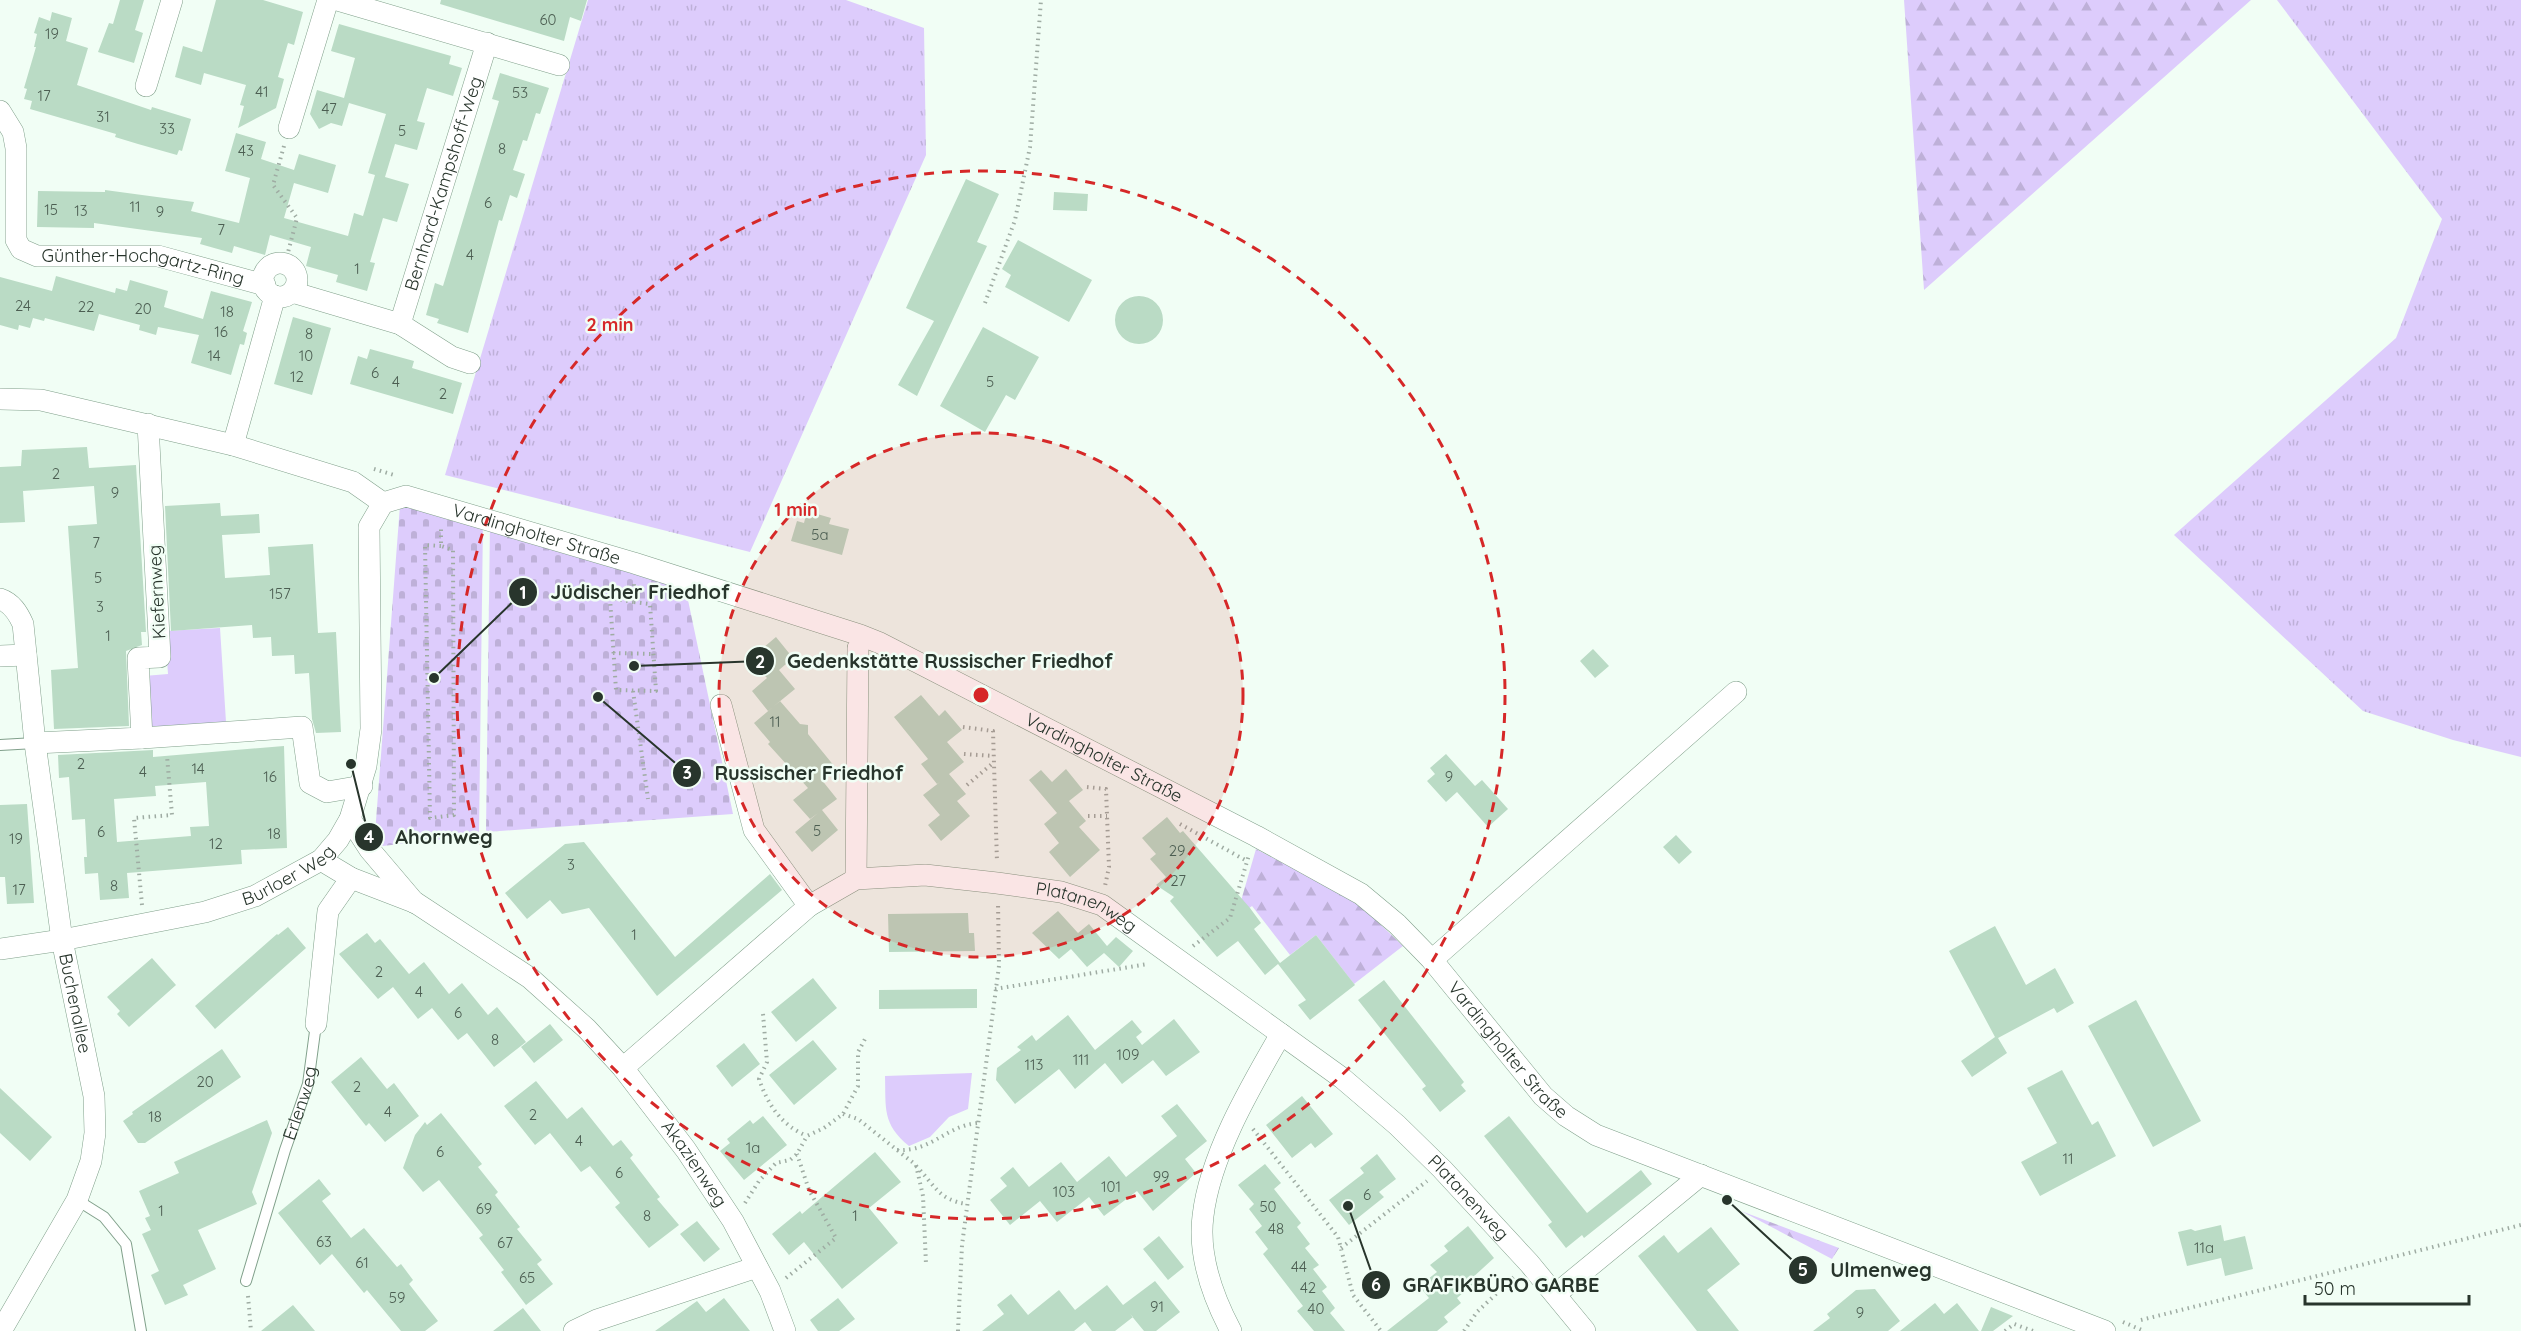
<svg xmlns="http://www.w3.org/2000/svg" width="2521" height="1331" font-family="Quicksand,sans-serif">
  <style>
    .grass { fill: url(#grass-tufts) }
    .forest { fill: url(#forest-firs) }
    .cemetery { fill: url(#cemetery-stones) }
    .green { fill: #ddccfc }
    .building { fill: #badbc5; fill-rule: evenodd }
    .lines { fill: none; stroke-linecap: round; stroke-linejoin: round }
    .lane-casing { stroke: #81a08b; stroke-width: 12 }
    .street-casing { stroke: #81a08b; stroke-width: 22 }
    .path { stroke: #9faca3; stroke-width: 4; stroke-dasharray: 1.5 4.5; stroke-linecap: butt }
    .lane { stroke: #fff; stroke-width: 10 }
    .street { stroke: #fff; stroke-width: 21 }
    .ring { fill: none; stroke: #d62828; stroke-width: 3; stroke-dasharray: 10 8 }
    .labels { text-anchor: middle; stroke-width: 5; stroke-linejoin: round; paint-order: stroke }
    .number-label { font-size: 15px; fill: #4c5e52 }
    .street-label { font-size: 18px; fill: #28352c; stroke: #f1fef5 }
    .centre { fill: #d62828; stroke: #f1fef5; stroke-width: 3 }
    .ring-label { font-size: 18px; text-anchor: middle; font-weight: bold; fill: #d62828; stroke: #f1fef5; stroke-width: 5; stroke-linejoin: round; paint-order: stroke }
    .leader { fill: none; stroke: #28352c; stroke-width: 2 }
    .callout-dot { fill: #28352c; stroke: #f1fef5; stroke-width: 2 }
    .mark-label { font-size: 18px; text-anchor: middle; font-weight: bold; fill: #fff }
    .callout-label { font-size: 20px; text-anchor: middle; font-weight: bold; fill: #28352c; stroke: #f1fef5; stroke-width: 5; stroke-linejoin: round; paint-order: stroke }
  </style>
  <defs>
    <pattern id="grass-tufts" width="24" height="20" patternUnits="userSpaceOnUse" patternTransform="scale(1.5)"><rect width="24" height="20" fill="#ddccfc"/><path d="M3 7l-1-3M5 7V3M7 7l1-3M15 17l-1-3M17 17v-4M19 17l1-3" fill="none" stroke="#beb0d8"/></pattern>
    <pattern id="forest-firs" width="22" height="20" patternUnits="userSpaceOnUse" patternTransform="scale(1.5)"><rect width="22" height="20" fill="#ddccfc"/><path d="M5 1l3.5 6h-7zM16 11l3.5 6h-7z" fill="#beb0d8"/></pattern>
    <pattern id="cemetery-stones" width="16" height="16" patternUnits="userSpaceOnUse" patternTransform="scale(1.5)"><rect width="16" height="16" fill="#ddccfc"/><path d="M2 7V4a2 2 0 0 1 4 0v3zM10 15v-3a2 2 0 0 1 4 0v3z" fill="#beb0d8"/></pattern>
  </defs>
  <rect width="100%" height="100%" fill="#f1fef5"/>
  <path class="grass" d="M588,0H846L924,28L926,155L750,552L445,475Z
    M2277,0H2521V757L2453,740L2363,711L2174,535L2396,338L2442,219Z"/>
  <path class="forest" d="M1904,0H2251L1924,290Z
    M1256,849L1357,902L1403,946L1354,984L1316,935L1290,955L1252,906L1236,918Z
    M1741,1211L1839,1248L1832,1259Z"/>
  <path class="cemetery" d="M401,492L483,521L479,835L374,847Z
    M490,522L684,581L733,814L486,832Z"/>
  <path class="green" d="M220,628L226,722L148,727L144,676L168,674L165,631Z
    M972,1073L968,1109L949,1117L930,1137L909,1146C882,1124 886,1108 885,1076Z"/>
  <path class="building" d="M120,0H144L135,30L143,33L134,63L98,52L109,23L113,24Z
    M216,0H263L303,12L294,45L288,43L278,77L284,79L276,108L238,128L244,106L240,105L246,85L204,73L201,85L175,77L183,46L202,52Z
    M441,0H587L581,21L570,17L564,41L440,4Z
    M52,12L72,18L66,41L88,48L77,85L151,110L152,107L191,119L182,151L179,150L177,155L138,144L115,137L116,134L30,109L32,101L24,99L27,89L24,88L36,47H34L37,34L34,33L39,17L50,21Z
    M339,24L451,56L449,64L462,68L453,96L427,88L417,121L425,123L417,150L395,144L385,177L409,184L397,222L383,218L370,262L375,263L367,291L336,282L338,275L306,266L311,247L270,235L265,255L234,246L232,253L200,244L202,238L94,223V228L37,227L38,191L105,192V190L194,202L191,211L239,223L250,178L225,171L236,133L266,142L261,159L294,170L299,154L336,165L328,193L294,183L284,218L348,236L354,213L363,216L375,175L368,173L386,114L349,103L342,126L331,123L319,129L310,114L317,90L344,98L355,58L331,51Z
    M500,73L549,88L540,114L536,113L527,141L523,140L513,170L525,174L517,198L510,195L502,221L499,220L468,333L437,323L439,319L426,315L435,283L443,286L499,101L492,99Z
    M966,179L999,194L977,242L987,246L917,396L898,385L934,321L906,308Z
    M1054,192L1088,194L1087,211L1053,210Z
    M1018,240L1092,280L1069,322L1005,287L1011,275L1002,269Z
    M56,276L115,293L116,288L127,291L130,280L168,291L164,307L203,319L211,291L252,302L243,331L247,333L244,345L240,344L231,375L191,363L199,335L158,327L156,335L139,330L140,325L99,314L94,331L45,318L44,321L33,318L30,328L19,325L18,330L0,325V277L52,291Z
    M1115 320a24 24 0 1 1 48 0a24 24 0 1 1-48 0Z
    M293,317L331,328L312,395L274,384Z
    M983,327L1039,357L1015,400L1006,395L985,432L940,406Z
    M370,349L414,361L412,368L462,383L453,414L350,384L358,356L367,359Z
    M87,447L89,468L136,465L146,632H141L142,645L126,651L129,726L54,729L51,670L78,668L68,526L97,524L94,486L23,491L25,522L0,523V467L21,466L22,450Z
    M220,503L221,516L259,514L260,533L222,535L225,578L270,575L268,547L313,544L318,633L336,632L341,732L316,733L312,719L309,673L295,674L294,655L272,656L271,637L253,638L252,625L171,631L165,506Z
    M807,511L831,518L829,524L849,529L842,555L791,541L797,521L804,523Z
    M776,637L793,658L779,670L795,689L768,711L752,691L767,678L750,659Z
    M1593,649L1609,666L1595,678L1580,661Z
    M921,695L939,716L945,710L962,730L947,742L964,762L949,774L966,794L957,801L970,816L941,841L928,825L940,815L923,795L940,782L937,784L921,764L928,759L894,717Z
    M780,701L800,724L808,725V734L835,767L821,779L837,799L822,810L838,830L812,852L795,832L818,813L810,819L793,800L808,788L768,744L770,742L754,723Z
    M284,746L287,848L241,850L242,864L127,873L129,898L100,900L98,873L85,874L84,857H87L85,819L72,820L69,777L59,778L58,755L153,750V757ZM206,782L209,826L190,827L191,836L117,842L114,799L156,796L155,786Z
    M1446,754L1475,786L1482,780L1508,809L1488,827L1457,792L1446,802L1427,781L1435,774L1430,768Z
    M1066,769L1083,790L1069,801L1086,821L1079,827L1100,850L1070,877L1049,852L1059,843L1044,824L1057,813L1029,780L1041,770L1052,782Z
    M27,804L34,903L7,904L5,877H0V805Z
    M1167,817L1180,833L1183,831L1250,908L1261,923L1254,929L1280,963L1316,935L1355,985L1310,1020L1298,1005L1306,1000L1278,964L1265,975L1238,941L1217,957L1170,901L1174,897L1156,885L1166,877L1150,859L1156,854L1142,838Z
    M1676,835L1692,852L1679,864L1663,847Z
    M584,842L675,957L770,874L782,890L657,996L589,908L562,914L550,900L527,919L505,893L565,844Z
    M1058,911L1078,933L1089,924L1107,946L1116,937L1133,951L1119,967L1104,953L1087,967L1071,949L1059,959L1032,933Z
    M968,913L969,933H974L975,951L889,952L888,914Z
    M1995,926L2026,985L2055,968L2074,1003L2057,1013L2054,1008L1998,1038L2007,1053L1972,1077L1961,1061L1995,1037L1949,951Z
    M288,927L306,948L215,1029L195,1006L277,934L278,935Z
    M367,933L375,943L380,939L409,974L424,962L449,994L462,983L488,1015L497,1007L526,1042L494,1067L467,1033L458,1040L432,1008L418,1019L393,987L378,999L339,954Z
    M152,958L176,985L129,1027L117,1014L120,1011L107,997Z
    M813,978L837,1008L796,1042L771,1012Z
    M1384,980L1464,1082L1461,1085L1466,1091L1440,1112L1422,1089L1426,1086L1358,1000Z
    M977,989V1008L879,1009V990Z
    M2136,1000L2201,1121L2153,1147L2088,1026Z
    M1068,1015L1095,1050L1132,1020L1142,1032L1136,1037L1142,1045L1174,1019L1200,1052L1166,1076L1153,1060L1122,1084L1105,1063L1075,1089L1059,1069L1015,1104L996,1080L997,1068L1021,1050L1017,1047L1032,1035L1036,1041Z
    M550,1024L563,1040L534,1063L521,1047Z
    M813,1040L837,1069L794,1105L769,1075Z
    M744,1043L760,1064L732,1087L716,1066Z
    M222,1049L241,1077L145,1143H138L123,1121L133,1114L132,1112Z
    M361,1057L387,1089L394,1083L419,1116L385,1142L369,1123L366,1126L331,1082Z
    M2062,1070L2092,1125L2098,1121L2116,1156L2040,1196L2021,1162L2057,1143L2027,1088Z
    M536,1081L567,1119L582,1107L613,1146L621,1140L633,1155L630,1158L660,1197L657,1199L679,1225L649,1248L615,1207L620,1203L590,1166L581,1172L550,1133L535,1145L504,1106Z
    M0,1088L52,1137L30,1161L0,1133Z
    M1302,1096L1333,1134L1315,1148L1311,1143L1292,1158L1266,1125Z
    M1177,1104L1207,1141L1185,1159L1196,1173L1153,1211L1137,1191L1104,1216L1089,1197L1057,1222L1040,1201L1010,1225L990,1200L1007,1186L1000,1178L1013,1167L1029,1187L1061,1162L1077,1182L1109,1156L1126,1177L1177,1136L1161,1116Z
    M441,1113L482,1164L478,1167L498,1192L495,1195L520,1227L517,1229L542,1260L537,1264L553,1284L526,1305L501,1272L504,1270L479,1238L483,1235L439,1180L423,1192L403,1168L415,1135L425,1122L427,1125Z
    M763,1116L787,1145L744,1180L720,1151L730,1143L727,1139L750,1120L753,1124Z
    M1509,1116L1587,1213L1641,1170L1652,1184L1584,1238L1582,1235L1566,1248L1548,1225L1552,1222L1484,1136Z
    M267,1120L272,1133L252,1192L257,1204L198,1230L216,1269L183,1285L188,1295L165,1305L151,1275L159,1271L142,1234L151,1230L145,1218L150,1216L139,1191L179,1173L174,1162Z
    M875,1152L901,1182L869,1208L898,1243L842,1289L804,1242L789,1255L772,1234L800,1211L802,1214Z
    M1377,1154L1396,1179L1379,1192L1384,1197L1349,1225L1329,1200L1364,1173L1360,1168Z
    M1265,1164L1281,1183L1274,1189L1301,1223L1297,1227L1310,1244L1305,1248L1319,1265L1313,1269L1327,1287L1322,1291L1335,1308L1330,1313L1345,1331H1314L1297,1311L1303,1306L1263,1254L1268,1249L1255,1232L1262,1226L1249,1209L1254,1204L1238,1185Z
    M319,1179L331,1194L322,1201L351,1238L364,1228L397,1267L401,1264L413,1280L409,1284L438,1321L425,1331H401L367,1290L364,1293L332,1254L320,1265L278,1213Z
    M697,1221L720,1249L704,1262L680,1234Z
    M2221,1225L2224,1241L2245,1236L2253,1269L2225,1276L2221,1258L2187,1266L2178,1232L2191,1229L2195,1231Z
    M1468,1226L1494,1258L1471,1279L1474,1284L1457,1298L1461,1303L1444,1317L1448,1322L1437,1331H1387L1429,1298L1419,1286L1437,1272L1430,1265L1448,1251L1444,1246Z
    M1711,1227L1740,1264L1707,1290L1739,1331H1697L1638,1256L1664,1235L1678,1253Z
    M1159,1236L1184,1267L1168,1280L1143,1249Z
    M1155,1281L1180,1312L1156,1331H1144L1130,1314L1133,1317L1115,1331H1092L1085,1322L1074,1331H982L1004,1314L997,1305L1011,1294L1028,1315L1059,1290L1075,1310L1107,1285L1123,1305Z
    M1875,1289L1900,1321L1888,1331H1813L1830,1318L1827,1314L1856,1290Z
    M724,1298L750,1331H655L697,1301L706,1312Z
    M838,1298L855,1319L839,1331H818L810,1320Z
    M1935,1303L1944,1314L1957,1303L1979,1331H1900Z
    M293,1305L315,1331H261Z
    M1991,1307L2013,1316L1993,1331H1981Z
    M523,1308L541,1331H493Z"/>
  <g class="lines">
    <defs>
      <g id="lane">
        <path d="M0,745L35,743"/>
        <path d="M77,1200L104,1217L126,1244L141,1331"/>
        <path id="s1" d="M246,1281L285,1150L308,1084L316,1024"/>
      </g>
      <g id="street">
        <path d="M337,0L559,65"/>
        <path d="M146,86L172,0"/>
        <path id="s2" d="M0,111L13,132L16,148V240L21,249L37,256H158L265,285"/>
        <path d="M289,128L328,0"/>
        <circle cx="280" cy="280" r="17"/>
        <path d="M292,292L400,324L452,357L470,363"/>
        <path id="s3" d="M400,324L487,43"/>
        <path d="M0,399L41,400L233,445L353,482L383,503"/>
        <path d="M233,445L275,296"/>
        <path id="s4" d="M383,503L406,496L634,563L860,635L880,643L1256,836L1361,894L1397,924L1432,960L1543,1096L1566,1116L1596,1135L2105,1331"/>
        <path id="s5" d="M0,599C12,603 18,613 23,624L35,743L62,940L94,1096L95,1133L91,1161L77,1200L1,1331"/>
        <path d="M0,656L26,655"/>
        <path d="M721,705L754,830L809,906"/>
        <path d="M142,738L302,727L310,783L327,792L362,786"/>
        <path d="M35,743L142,738L138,658L160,657L148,424"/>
        <path d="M350,819L370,850L415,903"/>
        <path id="s6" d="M321,860L351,878L416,903L530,978L587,1029L623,1068L686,1150L733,1221L770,1291L785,1331"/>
        <path d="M856,879L858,648"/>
        <path id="s7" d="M0,949L62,940L205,912L255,896L321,860L338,840L350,819L366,766L371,729L369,527L383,503"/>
        <path d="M1432,960L1736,692"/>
        <path d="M316,1024L328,911L351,878"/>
        <path id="s8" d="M623,1068L809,906L856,879L925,875L997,883L1061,892L1102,905L1342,1078L1397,1125L1442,1169L1529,1263L1585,1331"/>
        <path d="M1556,1294L1701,1175"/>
        <path d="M574,1331L597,1320L757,1267"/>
        <path d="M1231,1331C1213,1297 1198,1255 1203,1216C1210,1155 1251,1086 1281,1034"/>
      </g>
    </defs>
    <use href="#lane" class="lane-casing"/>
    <use href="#street" class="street-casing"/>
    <path class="path" d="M284,146L273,185L297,218L285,264
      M985,303L1015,220L1030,147L1041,0
      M374,469L394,475
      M441,546L425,545L430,818L454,815L453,550L441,546V527
      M634,602L650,604L656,691L616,690L610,598L634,602V584
      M613,653L654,654
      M633,691L648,799
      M963,727L993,731L997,862
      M964,754L994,756
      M967,785L993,763
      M1087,787L1106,789L1109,867L1105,886
      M1088,816H1107
      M1180,824L1247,861
      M142,905L134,818L172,815L167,756
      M1193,946L1230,918L1249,855
      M995,989L1148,964
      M763,1014L767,1062L759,1079C768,1105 781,1125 807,1136
      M843,1114L858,1119L916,1165L923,1196L926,1264
      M1253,1129L1338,1237L1353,1295L1381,1331
      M897,1150C932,1152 945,1126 978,1123
      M916,1166C935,1185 938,1200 967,1204
      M745,1203L759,1181L776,1163L790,1160L797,1154L807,1136L824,1128L843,1114L858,1086V1052L865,1039
      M1341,1248L1427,1181
      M786,1278L836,1238L809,1190L797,1154
      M248,1296L251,1331
      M2141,1320L2521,1225
      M2123,1322L2144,1331
      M958,1331L962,1245L999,966L998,902
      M1464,1331L1477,1312L1514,1277
      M2005,1331L2014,1324L2033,1331"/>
    <use href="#lane" class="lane"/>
    <use href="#street" class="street"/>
  </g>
  <circle cx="981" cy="695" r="262" fill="#d62828" fill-opacity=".12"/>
  <g class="ring">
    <circle cx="981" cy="695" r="262"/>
    <circle cx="981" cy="695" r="524"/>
  </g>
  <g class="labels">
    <g class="number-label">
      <text x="548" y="25">60</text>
      <text x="52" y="39">19</text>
      <text x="262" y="97">41</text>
      <text x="520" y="98">53</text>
      <text x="44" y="101">17</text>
      <text x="329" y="114">47</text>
      <text x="103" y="122">31</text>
      <text x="167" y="134">33</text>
      <text x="402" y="136">5</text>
      <text x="502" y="154">8</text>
      <text x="246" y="156">43</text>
      <text x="488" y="208">6</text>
      <text x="135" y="212">11</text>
      <text x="51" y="215">15</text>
      <text x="81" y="216">13</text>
      <text x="160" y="217">9</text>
      <text x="221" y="235">7</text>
      <text x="470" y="260">4</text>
      <text x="357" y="274">1</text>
      <text x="23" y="311">24</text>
      <text x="86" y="312">22</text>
      <text x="143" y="314">20</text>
      <text x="227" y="317">18</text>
      <text x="221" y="337">16</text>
      <text x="309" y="339">8</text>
      <text x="214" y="361">14</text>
      <text x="306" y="361">10</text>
      <text x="375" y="378">6</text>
      <text x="297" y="382">12</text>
      <text x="396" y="387">4</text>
      <text x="990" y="387">5</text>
      <text x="443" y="399">2</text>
      <text x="56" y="479">2</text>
      <text x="115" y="498">9</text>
      <text x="820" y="540">5a</text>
      <text x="96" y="548">7</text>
      <text x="98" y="583">5</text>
      <text x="280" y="599">157</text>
      <text x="100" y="612">3</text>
      <text x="108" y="641">1</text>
      <text x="775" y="727">11</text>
      <text x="81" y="769">2</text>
      <text x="198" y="774">14</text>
      <text x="143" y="777">4</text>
      <text x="270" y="782">16</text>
      <text x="1449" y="782">9</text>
      <text x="817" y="836">5</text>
      <text x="101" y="837">6</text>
      <text x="274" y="839">18</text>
      <text x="16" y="844">19</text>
      <text x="216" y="849">12</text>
      <text x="1177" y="856">29</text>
      <text x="571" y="870">3</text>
      <text x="1178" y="886">27</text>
      <text x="114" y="891">8</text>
      <text x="19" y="895">17</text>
      <text x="634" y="940">1</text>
      <text x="379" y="977">2</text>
      <text x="419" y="997">4</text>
      <text x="458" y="1018">6</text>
      <text x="495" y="1045">8</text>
      <text x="1128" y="1060">109</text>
      <text x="1081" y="1065">111</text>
      <text x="1034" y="1070">113</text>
      <text x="205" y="1087">20</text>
      <text x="357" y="1092">2</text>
      <text x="388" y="1117">4</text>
      <text x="533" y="1120">2</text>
      <text x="155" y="1122">18</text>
      <text x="579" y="1146">4</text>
      <text x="753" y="1153">1a</text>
      <text x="440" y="1157">6</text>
      <text x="2068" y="1164">11</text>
      <text x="619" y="1178">6</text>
      <text x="1161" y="1182">99</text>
      <text x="1111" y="1192">101</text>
      <text x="1064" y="1197">103</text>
      <text x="1367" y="1200">6</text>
      <text x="1268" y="1212">50</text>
      <text x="484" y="1214">69</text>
      <text x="161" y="1216">1</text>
      <text x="647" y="1221">8</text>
      <text x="855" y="1221">1</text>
      <text x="1276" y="1234">48</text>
      <text x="324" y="1247">63</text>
      <text x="505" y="1248">67</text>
      <text x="2204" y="1253">11a</text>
      <text x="362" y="1268">61</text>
      <text x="1299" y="1272">44</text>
      <text x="527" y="1283">65</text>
      <text x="1308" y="1293">42</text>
      <text x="397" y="1303">59</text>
      <text x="1157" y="1312">91</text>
      <text x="1316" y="1314">40</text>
      <text x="1860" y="1318">9</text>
    </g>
    <g class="street-label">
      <text dy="6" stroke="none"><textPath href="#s3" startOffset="147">Bernhard-Kampshoff-Weg</textPath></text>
      <text dy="6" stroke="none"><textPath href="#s2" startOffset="268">Günther-Hochgartz-Ring</textPath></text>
      <text dy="6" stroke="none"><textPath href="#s4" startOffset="160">Vardingholter Straße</textPath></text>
      <text transform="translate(157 592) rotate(-93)" y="6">Kiefernweg</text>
      <text dy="6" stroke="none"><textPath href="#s4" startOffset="772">Vardingholter Straße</textPath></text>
      <text dy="6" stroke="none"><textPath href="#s7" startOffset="300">Burloer Weg</textPath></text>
      <text dy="6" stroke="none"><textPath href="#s8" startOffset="536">Platanenweg</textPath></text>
      <text dy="6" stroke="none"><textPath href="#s5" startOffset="418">Buchenallee</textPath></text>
      <text dy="6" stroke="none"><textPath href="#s4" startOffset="1278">Vardingholter Straße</textPath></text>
      <text dy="6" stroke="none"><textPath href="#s1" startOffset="186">Erlenweg</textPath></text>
      <text dy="6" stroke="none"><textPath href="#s6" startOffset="490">Akazienweg</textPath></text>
      <text dy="6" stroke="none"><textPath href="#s8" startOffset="1020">Platanenweg</textPath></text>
    </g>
  </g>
  <circle cx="981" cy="695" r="9" class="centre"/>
  <g class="ring-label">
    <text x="610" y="331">2 min</text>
    <text x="796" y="516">1 min</text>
  </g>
  <path class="leader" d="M434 678L523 592M634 666L760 661M598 697L687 773M351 764L369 837M1727 1200L1803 1270M1348 1206L1376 1285"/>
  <g class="callout-dot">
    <circle cx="434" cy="678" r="6"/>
    <circle cx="634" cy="666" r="6"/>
    <circle cx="598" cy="697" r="6"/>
    <circle cx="351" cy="764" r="6"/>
    <circle cx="1727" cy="1200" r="6"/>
    <circle cx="1348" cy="1206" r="6"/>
    <circle cx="523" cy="592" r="15"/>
    <circle cx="760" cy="661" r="15"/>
    <circle cx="687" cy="773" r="15"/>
    <circle cx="369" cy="837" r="15"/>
    <circle cx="1803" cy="1270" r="15"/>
    <circle cx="1376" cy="1285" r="15"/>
  </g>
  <g class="mark-label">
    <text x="523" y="599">1</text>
    <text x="760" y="668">2</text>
    <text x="687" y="779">3</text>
    <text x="369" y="843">4</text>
    <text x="1803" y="1276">5</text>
    <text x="1376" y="1291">6</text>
  </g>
  <g class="callout-label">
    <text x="640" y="599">Jüdischer Friedhof</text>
    <text x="950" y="668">Gedenkstätte Russischer Friedhof</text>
    <text x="809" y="780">Russischer Friedhof</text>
    <text x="444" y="844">Ahornweg</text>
    <text x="1881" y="1277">Ulmenweg</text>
    <text x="1501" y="1292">GRAFIKBÜRO GARBE</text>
  </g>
  <path d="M2305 1295v9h164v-9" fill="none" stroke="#28352c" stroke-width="3"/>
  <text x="2314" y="1295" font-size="18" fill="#28352c" stroke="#f1fef5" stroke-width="4.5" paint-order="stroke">50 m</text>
</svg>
